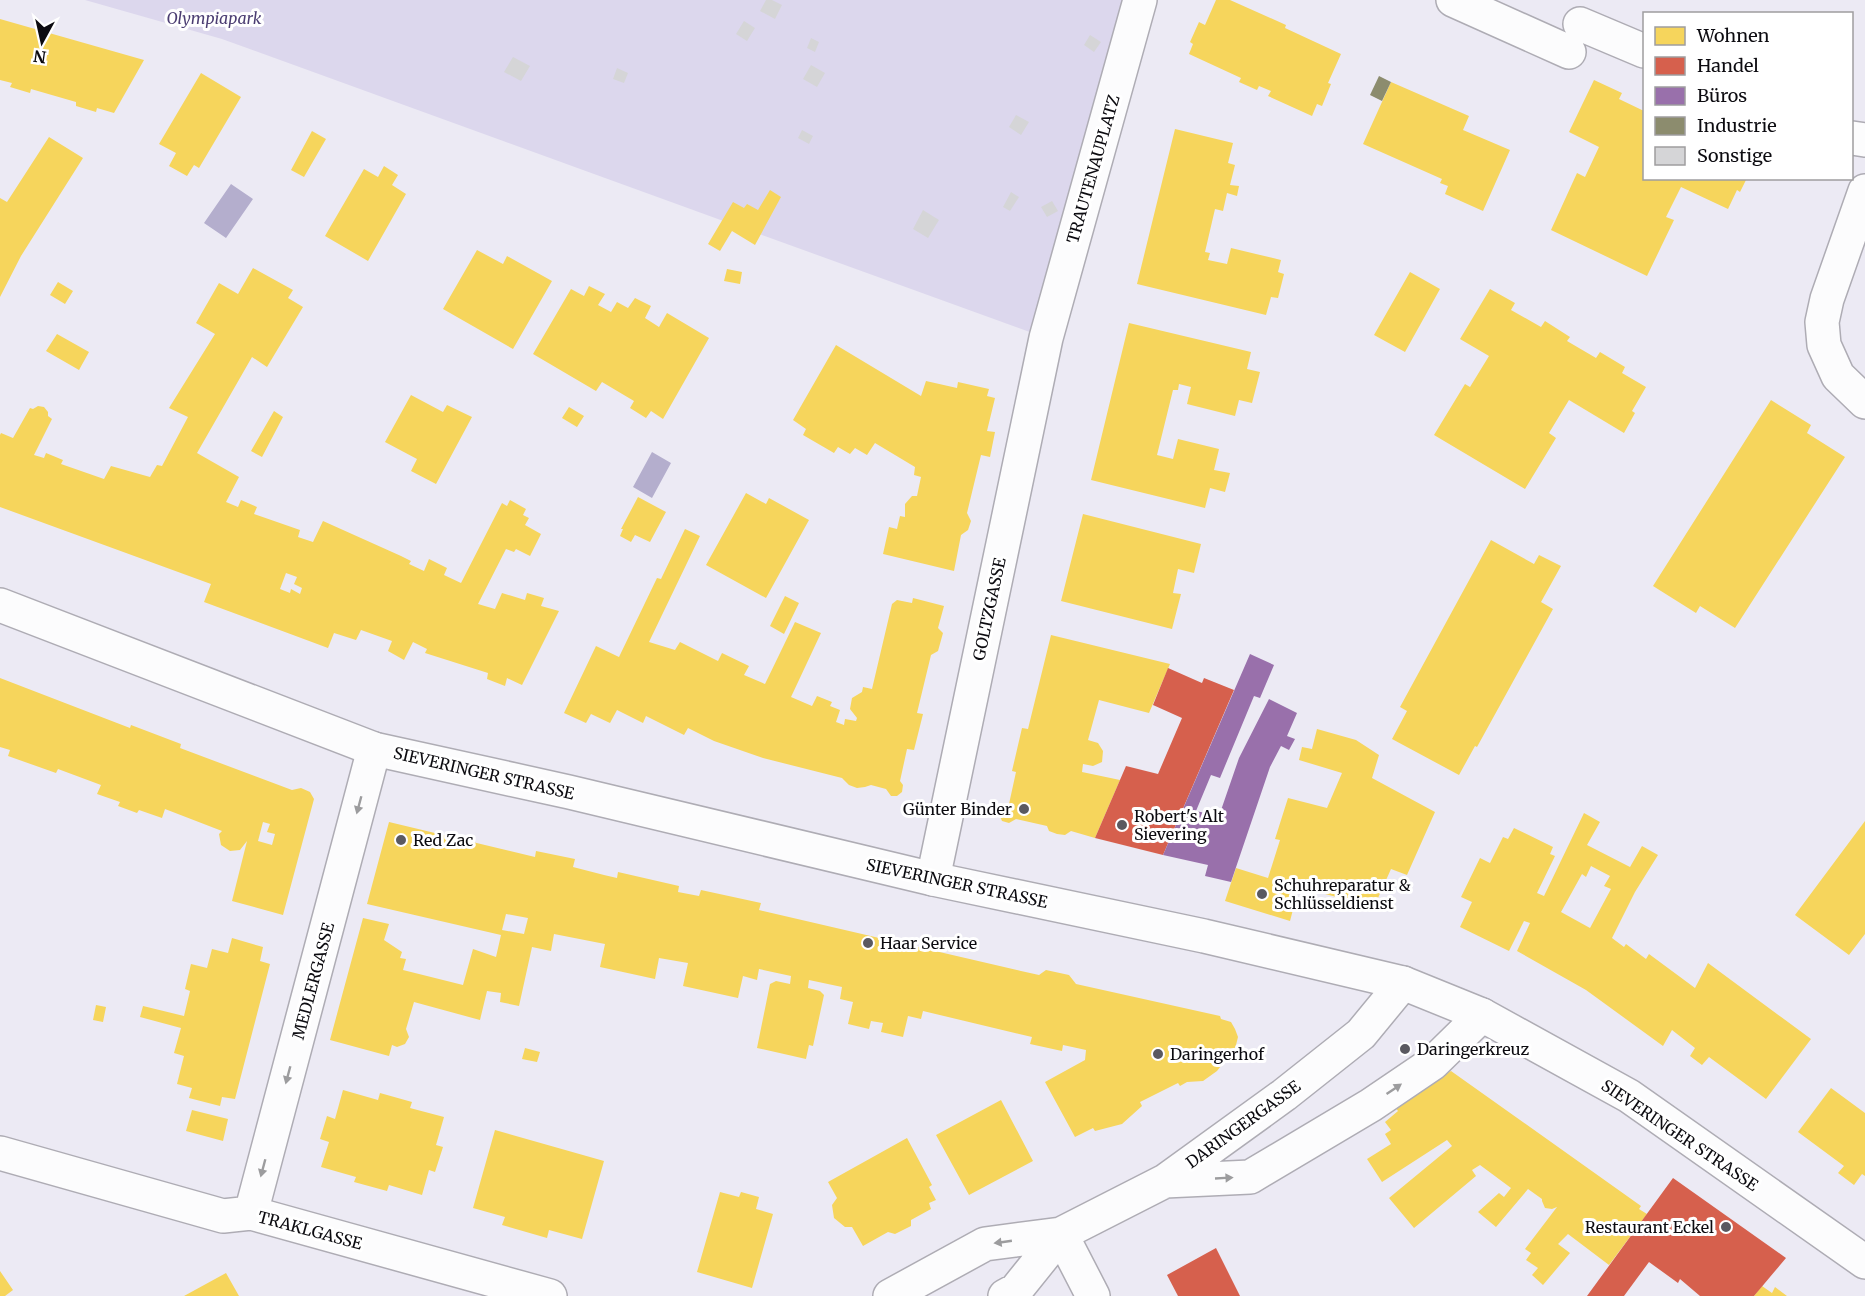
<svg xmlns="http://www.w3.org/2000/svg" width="1865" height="1296" font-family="Merriweather,serif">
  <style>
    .green { fill: #dcd7ed }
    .water { fill: #b4aecd }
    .homes { fill: #f6d55c; fill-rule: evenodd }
    .shops { fill: #d6604d }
    .offices { fill: #9970ab }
    .industry { fill: #8c8c6e }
    .building { fill: #d5d5d7 }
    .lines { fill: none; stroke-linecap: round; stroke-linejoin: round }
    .minor-casing { stroke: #aeacb4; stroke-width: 36 }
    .major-casing { stroke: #aeacb4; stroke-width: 36 }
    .minor { stroke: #fcfcfd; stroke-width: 33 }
    .major { stroke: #fcfcfd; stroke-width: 33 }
    .oneway { fill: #9c9c9e }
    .poi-dot { fill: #5a5960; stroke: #fff; stroke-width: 2 }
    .labels { text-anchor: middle; stroke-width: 6; stroke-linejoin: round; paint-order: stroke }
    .park-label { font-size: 16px; font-style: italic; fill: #4b3d72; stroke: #fff }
    .street-label { font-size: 16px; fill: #0c0b10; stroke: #fff }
    .poi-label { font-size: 16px; fill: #0c0b10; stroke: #fff; text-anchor: start }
  </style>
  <rect width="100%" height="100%" fill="#eceaf4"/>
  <path class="green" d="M85,0H1140L1046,338L222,39Z"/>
  <path class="water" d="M231,184L253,199L226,238L204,223Z
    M652,452L671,463L652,498L633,487Z"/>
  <path class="homes" d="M1216,0H1230L1286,25L1285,28L1341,54L1328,83L1331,84L1322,106L1317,104L1312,116L1268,96L1271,91L1259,86L1257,90L1239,82L1241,78L1189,54L1193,44L1190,42L1199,22L1205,25Z
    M0,19L14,23L144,60L114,113L97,108L96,112L76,106V102L31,89L30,93L10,87L12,83L0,80Z
    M201,73L241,97L199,168L194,165L187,176L169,166L176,153L159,144Z
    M1594,80L1622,93L1619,99L1644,111V178H1747L1740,192L1737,190L1728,209L1681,187L1666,217L1674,220L1647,276L1551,230L1577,173L1585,177L1599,147L1569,132Z
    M1391,82L1469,116L1463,130L1510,150L1483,211L1445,194L1448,186L1440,183L1442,179L1363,144Z
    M1175,129L1233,143L1228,163L1235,165L1230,185L1239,186L1237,196L1227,193L1223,211L1215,209L1205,252L1210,253L1208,260L1227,264L1231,248L1281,260L1278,272L1284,274L1278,298L1271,297L1266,315L1137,284Z
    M312,131L326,139L304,177L291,170Z
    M49,137L83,158L21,256L0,297V198L7,202Z
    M384,166L398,175L392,185L406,194L368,261L325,236L364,169L378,177Z
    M770,190L781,197L755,245L732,231L720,251L708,244L733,202L744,208L747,204L758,210Z
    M477,250L503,264L507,256L552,281L513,349L443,309Z
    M253,268L293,290L288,298L303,307L267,367L252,357L197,453L239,477L226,502L238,507L241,500L257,507L254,514L300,530L298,537L313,542L323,521L401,556L411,561L409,564L424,571L429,559L447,568L444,575L461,583L502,503L507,506L510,500L526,509L523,515L529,518L525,525L541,534L530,556L516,549L514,552L506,549L478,604L495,609L502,593L525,600L527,593L544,598L541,606L559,611L522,685L507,678L505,686L487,679L488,673L425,653L427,649L413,642L404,660L388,651L392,641L361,630L356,640L334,633L328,648L204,602L211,584L0,507V435L1,433L13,438L30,408L33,409L38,406L44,407L48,412V416L52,419L34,455L44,458L46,453L63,460L61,464L104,479L111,466L150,477L157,465L162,466L188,417L169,408L215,334L196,323L219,283L238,294ZM286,573L297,577L294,584L302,588L300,594L291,589L290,593L280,589Z
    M727,269L742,272L740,284L724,281Z
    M1410,272L1440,289L1405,352L1374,335Z
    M58,282L73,291L65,304L50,295Z
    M589,286L605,294L598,305L611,312L617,302L628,308L635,298L651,306L645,318L659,327L667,313L709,338L663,419L651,411L646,418L630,408L634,401L602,382L596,391L533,354L571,289L584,296Z
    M1490,289L1515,303L1511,310L1541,327L1545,321L1570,337L1567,341L1596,358L1600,352L1625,367L1622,373L1646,387L1632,411L1635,413L1624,433L1569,400L1549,433L1556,438L1525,489L1434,435L1465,384L1470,387L1489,356L1460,339Z
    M1129,323L1251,352L1247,369L1260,372L1252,403L1239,400L1235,416L1187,404L1191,387L1179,384L1178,390H1173L1157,455L1173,459L1178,439L1219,449L1214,470L1230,473L1225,492L1210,488L1205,508L1091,480Z
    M57,334L89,352L79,370L46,351Z
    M836,345L921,396L926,381L957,388L958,382L989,389L987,396L995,398L987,431L995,432L990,457L981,455L967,513L971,521L968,530L961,535L954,571L883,554L889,527L897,529L900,516L905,517V504L912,496H917L921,477L914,475L915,467L875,443L867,455L855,448L850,454L838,447L834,453L803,435L806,429L793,420Z
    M411,395L443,412L447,405L472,417L436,484L411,471L417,459L385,442Z
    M1771,400L1811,425L1807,433L1845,457L1735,628L1700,606L1696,613L1653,586Z
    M569,407L584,416L577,427L562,418Z
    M274,411L283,417L262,457L251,451Z
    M746,493L766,504L769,498L809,520L766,598L706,565Z
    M638,497L666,512L650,542L635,535L631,542L620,536L623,529H621Z
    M1083,514L1201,544L1194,573L1178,569L1173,593L1181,594L1172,629L1061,601Z
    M685,529L700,536L649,642L675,650L680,642L718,661L722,653L749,666L744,675L765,684L795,622L821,633L791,697L812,706L817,696L832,702L830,706L840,710L836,722L844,725L845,719L856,721L857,718L850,709L852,698L862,692L863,687L872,689L892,604L897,600L912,603L913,598L944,606L938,628L943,633L938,651L931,655L917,713L923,714L914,750L907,749L900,781L903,785L902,792L897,796H891L886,789L871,785L865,787L857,788L849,785L842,778L763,758L714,741L688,728L684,735L646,716L643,723L617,710L610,723L591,714L586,723L564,713L596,646L619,657L657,578L661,579Z
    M1491,540L1534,564L1539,555L1561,566L1541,602L1553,609L1477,747L1475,746L1459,775L1392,739L1407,711L1400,707Z
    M785,596L799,603L784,634L770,626Z
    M1051,635L1170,664L1149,713L1099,700L1088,740L1098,743L1103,751L1102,762L1093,766L1083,764L1082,772L1120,780L1095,838L1071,831L1065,835L1057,834L1049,831L1047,826L1016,819L1009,823L1002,821L999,814L1002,807L1009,804L1016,772L1012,771L1022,728L1028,729Z
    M0,678L130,728L131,725L181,744L180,748L292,790L301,788L310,792L314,799L283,915L232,901L247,841L240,850L230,851L221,845L219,834L222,831L165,809L162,818L139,810L137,813L118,806L120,802L97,794L101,785L58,769L56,773L8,756L10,750L0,747ZM263,822L270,824L267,832L275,834L272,845L258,841Z
    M1317,729L1356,740L1379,755L1372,778L1435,812L1407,875L1391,869L1374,907L1299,887L1290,921L1225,901L1236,868L1268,878L1280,840L1275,839L1288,798L1327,808L1342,773L1299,760L1302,747L1312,749Z
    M1584,813L1600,822L1587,845L1630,867L1642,846L1658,855L1635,892L1612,938L1624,947L1626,944L1646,959L1649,954L1695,988L1708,963L1811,1039L1766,1099L1709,1057L1702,1065L1690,1056L1695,1048L1672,1030L1663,1046L1586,990L1517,951L1530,923L1524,921L1509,951L1460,927L1472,902L1461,897L1480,858L1490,863L1503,837L1508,839L1514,828L1553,847L1550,854L1555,856L1537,893L1544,896ZM1591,866L1610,876L1604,886L1611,889L1590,928L1561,912L1582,874L1586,877Z
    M1865,821V934L1849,955L1795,915Z
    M389,822L535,857L536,851L575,859L573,867L604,875L617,878L618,872L679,886L678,892L699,896L701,890L761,903L759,910L1021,971L1039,975L1046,970L1069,975L1076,984L1220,1016L1221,1019L1231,1022L1235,1029L1238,1037L1236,1045L1233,1052L1224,1057V1062L1217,1071L1203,1081L1187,1082L1180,1086L1178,1083L1140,1102L1142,1106L1122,1124L1095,1131L1093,1128L1075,1137L1045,1082L1085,1060L1086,1050L1063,1045L1062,1051L1030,1044L1032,1037L923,1011L921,1019L908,1016L903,1037L881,1032L883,1023L871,1021L869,1029L848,1024L853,1002L840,999L842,987L809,980L808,988L820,991L824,995L813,1046L809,1045L806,1059L757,1048L770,984L776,981L790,984L791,976L759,969L757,980L743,976L738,998L683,986L688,963L659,958L655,979L600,967L605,944L554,934L551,951L532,947L519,1006L500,1002L501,993L487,991L480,1020L414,1002L406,1029L409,1037L405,1044L397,1047L392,1045L389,1056L330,1040L363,918L389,924L384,940L402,952L400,958L406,959L403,970L463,985L473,949L496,957L501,935L367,904ZM506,914L528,918L524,934L502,930Z
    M232,938L263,947L260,961L270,964L235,1099L222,1097L220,1106L189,1098L192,1088L177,1084L184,1056L174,1053L181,1028L140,1017L143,1006L184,1016L190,991L185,989L191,964L207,968L212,949L228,953Z
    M96,1005L106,1007L103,1022L93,1020Z
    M525,1048L540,1052L537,1062L522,1059Z
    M1451,1071L1641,1206L1639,1209L1647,1214L1609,1265L1568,1234L1558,1244L1570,1253L1543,1285L1532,1275L1538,1268L1526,1260L1531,1253L1525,1249L1557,1207L1552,1209L1545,1208L1542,1201V1199L1528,1189L1496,1227L1478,1212L1499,1193L1504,1197L1511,1188L1480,1165L1472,1170L1476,1176L1414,1228L1389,1198L1452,1146L1447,1140L1382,1182L1367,1159L1391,1144L1385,1134L1391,1130L1385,1122L1398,1111L1395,1107Z
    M1831,1088L1865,1113V1176L1862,1174L1854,1185L1838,1173L1844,1166L1798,1132Z
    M343,1090L378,1100L380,1093L412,1102L410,1108L444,1117L436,1145L443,1147L435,1172L429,1170L422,1195L389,1185L387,1191L354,1182L356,1177L321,1167L329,1142L320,1139L327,1116L335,1119Z
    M1001,1100L1033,1161L969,1195L936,1135Z
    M192,1110L228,1119L223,1141L186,1131Z
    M495,1130L604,1161L582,1239L549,1230L547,1238L502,1225L505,1217L473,1208Z
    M907,1138L932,1185L929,1187L936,1200L929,1203L931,1209L911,1220V1226L895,1234L888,1232L863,1246L852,1227H845L834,1218L832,1205L837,1198L828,1182Z
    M720,1192L739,1197L741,1192L759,1197L756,1209L773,1214L752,1288L697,1272Z
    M0,1271L13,1290L5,1296H0Z
    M226,1273L239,1296H184Z
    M1762,1286L1772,1293L1775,1287L1787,1296H1754Z"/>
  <path class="shops" d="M1168,668L1202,683L1204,678L1234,690L1163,855L1095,838L1126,766L1158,774L1182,718L1153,705Z
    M1673,1178L1786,1258L1754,1296H1700L1680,1279L1678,1283L1649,1262L1624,1296H1587Z
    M1216,1248L1240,1296H1178L1167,1275Z"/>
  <path class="offices" d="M1250,654L1274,665L1260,698L1254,696L1220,778L1211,775L1196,811L1219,816L1239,758L1269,699L1297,713L1287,736L1295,739L1289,750L1281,746L1270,767L1231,882L1205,876L1208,865L1163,855Z"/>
  <path class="industry" d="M1379,76L1391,82L1382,101L1370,95Z"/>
  <path class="building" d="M766,0H772L782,5L775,19L760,11Z
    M744,21L755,28L747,41L736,34Z
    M1090,35L1101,42L1094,52L1084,45Z
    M811,38L819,42L815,52L807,48Z
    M513,57L530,66L521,81L504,72Z
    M811,65L825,73L817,87L803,79Z
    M617,68L628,73L624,83L613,79Z
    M1016,115L1029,122L1021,135L1009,127Z
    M802,130L813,136L809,144L798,138Z
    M1011,192L1019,197L1010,211L1003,207Z
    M1052,201L1058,211L1047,217L1041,207Z
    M923,210L939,220L928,238L913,229Z"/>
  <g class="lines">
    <defs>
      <path id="minor" d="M1453,0L1569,52
        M1580,24L1644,51
        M1852,138L1865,140
        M1865,191L1827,299L1822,322L1824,345L1838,376L1865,402
        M933,879L1046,338L1140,0
        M0,1153L223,1216L251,1213L550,1296
        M1165,1181L1250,1177L1371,1105L1433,1063L1482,1015
        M251,1213L374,749
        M1061,1234L1093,1296
        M890,1296L985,1244L1061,1234L1165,1181L1284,1095L1361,1034L1403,983
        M1005,1296L1016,1290L1061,1234"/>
      <path id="major" d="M0,605L374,749L569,792L933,879L1204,936L1403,983L1482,1015L1629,1096L1865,1262"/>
    </defs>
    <use href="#minor" class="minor-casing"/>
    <use href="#major" class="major-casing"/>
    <use href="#minor" class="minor"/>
    <use href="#major" class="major"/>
  </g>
  <defs><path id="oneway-solid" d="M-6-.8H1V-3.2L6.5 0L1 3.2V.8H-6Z" transform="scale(1.5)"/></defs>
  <g class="oneway">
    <use href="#oneway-solid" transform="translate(359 805) rotate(105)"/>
    <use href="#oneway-solid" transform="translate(288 1075) rotate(105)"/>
    <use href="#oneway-solid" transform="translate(1394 1089) rotate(-34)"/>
    <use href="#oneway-solid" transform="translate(263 1168) rotate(105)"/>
    <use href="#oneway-solid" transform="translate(1224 1178) rotate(-3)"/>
    <use href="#oneway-solid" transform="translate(1003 1242) rotate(172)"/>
  </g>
  <g class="poi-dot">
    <circle cx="1024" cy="809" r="6"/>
    <circle cx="1122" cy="825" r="6"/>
    <circle cx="401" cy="840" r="6"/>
    <circle cx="1262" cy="894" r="6"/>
    <circle cx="868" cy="943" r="6"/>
    <circle cx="1405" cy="1049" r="6"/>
    <circle cx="1158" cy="1054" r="6"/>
    <circle cx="1726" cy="1227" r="6"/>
  </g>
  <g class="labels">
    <g class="park-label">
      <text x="214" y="24">Olympiapark</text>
    </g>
    <g class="street-label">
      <text transform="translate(1093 169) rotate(-74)" y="6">TRAUTENAUPLATZ</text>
      <text transform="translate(989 609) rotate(-78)" y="6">GOLTZGASSE</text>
      <text transform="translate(484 773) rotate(13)" y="6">SIEVERINGER STRASSE</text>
      <text transform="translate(957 883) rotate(12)" y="6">SIEVERINGER STRASSE</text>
      <text transform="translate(313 981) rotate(-75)" y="6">MEDLERGASSE</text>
      <text transform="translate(1243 1124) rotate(-36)" y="6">DARINGERGASSE</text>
      <text transform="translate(1680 1135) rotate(34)" y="6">SIEVERINGER STRASSE</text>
      <text transform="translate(310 1230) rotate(15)" y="6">TRAKLGASSE</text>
    </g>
    <g class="poi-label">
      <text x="1012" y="815" text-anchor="end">Günter Binder</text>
      <text x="1134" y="822">Robert's Alt<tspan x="1134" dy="18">Sievering</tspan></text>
      <text x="413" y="846">Red Zac</text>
      <text x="1274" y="891">Schuhreparatur &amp;<tspan x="1274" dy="18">Schlüsseldienst</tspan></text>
      <text x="880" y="949">Haar Service</text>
      <text x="1417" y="1055">Daringerkreuz</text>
      <text x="1170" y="1060">Daringerhof</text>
      <text x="1714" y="1233" text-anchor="end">Restaurant Eckel</text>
    </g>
  </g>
  <rect x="1643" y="12" width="210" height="168" fill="#ffffff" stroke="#9e9d9f" stroke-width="1.5"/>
  <rect x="1655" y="27" width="30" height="18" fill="#f6d55c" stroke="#9e9d9f" stroke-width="1.5"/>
  <text x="1697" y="42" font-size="18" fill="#0c0b10">Wohnen</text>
  <rect x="1655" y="57" width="30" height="18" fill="#d6604d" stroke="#9e9d9f" stroke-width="1.5"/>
  <text x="1697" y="72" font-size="18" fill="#0c0b10">Handel</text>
  <rect x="1655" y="87" width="30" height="18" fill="#9970ab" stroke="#9e9d9f" stroke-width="1.5"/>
  <text x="1697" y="102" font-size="18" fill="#0c0b10">Büros</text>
  <rect x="1655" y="117" width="30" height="18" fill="#8c8c6e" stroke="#9e9d9f" stroke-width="1.5"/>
  <text x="1697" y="132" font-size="18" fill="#0c0b10">Industrie</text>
  <rect x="1655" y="147" width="30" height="18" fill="#d5d5d7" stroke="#9e9d9f" stroke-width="1.5"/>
  <text x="1697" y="162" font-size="18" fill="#0c0b10">Sonstige</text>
  <g transform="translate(42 42) rotate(188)" stroke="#ffffff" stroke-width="4.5" paint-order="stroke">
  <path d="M0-4.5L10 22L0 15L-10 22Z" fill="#0c0b10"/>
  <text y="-9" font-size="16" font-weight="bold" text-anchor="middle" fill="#0c0b10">N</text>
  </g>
</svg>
